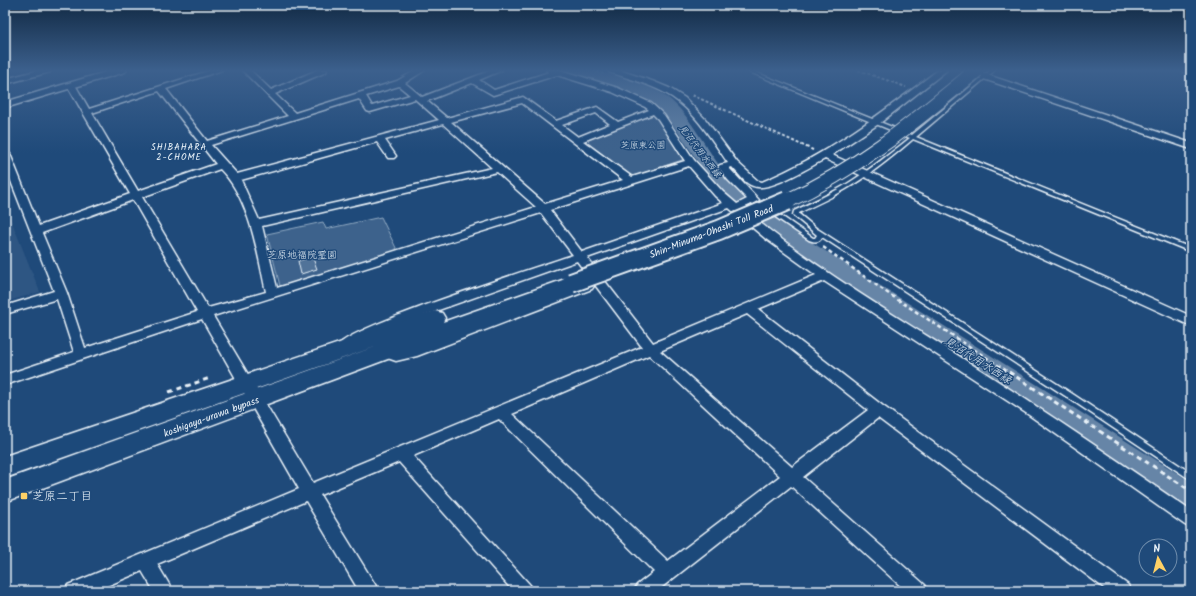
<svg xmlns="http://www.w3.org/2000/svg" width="1196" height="596" font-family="Kalam,'Klee One',sans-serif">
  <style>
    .built { fill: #2e5683 }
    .green { fill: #3c628c; stroke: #92aac2 }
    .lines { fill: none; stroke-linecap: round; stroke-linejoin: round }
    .river { fill: #6685a7; fill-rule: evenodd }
    .building { fill: #517399; stroke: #e8f1f8 }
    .service-casing { stroke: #e8f1f8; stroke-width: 3 }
    .minor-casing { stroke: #e8f1f8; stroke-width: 3 }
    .tertiary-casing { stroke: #e8f1f8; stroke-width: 3 }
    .trunk-casing { stroke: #e8f1f8; stroke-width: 3 }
    .path-far2 { stroke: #e8f1f8; stroke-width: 2; stroke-dasharray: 3 2; stroke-linecap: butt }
    .path-far1 { stroke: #e8f1f8; stroke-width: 2.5; stroke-dasharray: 4 3; stroke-linecap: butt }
    .path { stroke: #e8f1f8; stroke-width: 3; stroke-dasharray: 5 4; stroke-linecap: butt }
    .service { fill: #1f4a7a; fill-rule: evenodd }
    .minor { fill: #1f4a7a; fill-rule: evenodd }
    .tertiary { fill: #1f4a7a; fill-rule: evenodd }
    .trunk { fill: #1f4a7a; fill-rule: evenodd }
    .trunk-bridge-far1-casing { stroke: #e8f1f8; stroke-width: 16; stroke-linecap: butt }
    .trunk-bridge-casing { stroke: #e8f1f8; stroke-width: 22; stroke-linecap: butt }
    .trunk-bridge-far1 { stroke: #1f4a7a; stroke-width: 14 }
    .trunk-bridge { stroke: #1f4a7a; stroke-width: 18 }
    .poi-dot { fill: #ffd166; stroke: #1f4a7a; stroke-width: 1.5 }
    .labels { text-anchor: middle; stroke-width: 3; stroke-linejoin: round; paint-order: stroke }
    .far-park-label { font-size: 9px; fill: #d7e3ed; stroke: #1f4a7a }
    .far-neighbourhood-label { font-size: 9px; letter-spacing: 1px; fill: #e8f1f8; stroke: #1f4a7a }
    .far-water-label { font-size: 9px; font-style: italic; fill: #d4e1ec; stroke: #1f4a7a }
    .street-label { font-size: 10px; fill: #e8f1f8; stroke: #1f4a7a }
    .park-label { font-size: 10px; fill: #d7e3ed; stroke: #1f4a7a }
    .water-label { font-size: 11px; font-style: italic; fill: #d4e1ec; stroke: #1f4a7a }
    .near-poi-label { font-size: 12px; fill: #e8f1f8; stroke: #1f4a7a; text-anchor: start }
  </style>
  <rect width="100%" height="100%" fill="#1f4a7a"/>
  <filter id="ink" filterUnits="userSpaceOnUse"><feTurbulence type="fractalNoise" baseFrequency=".025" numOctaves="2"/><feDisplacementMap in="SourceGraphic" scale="8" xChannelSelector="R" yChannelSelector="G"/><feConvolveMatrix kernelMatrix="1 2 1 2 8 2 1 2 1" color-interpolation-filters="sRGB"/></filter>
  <g filter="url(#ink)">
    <path class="built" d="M5,205L40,292L5,302Z"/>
    <path class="green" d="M654,113L684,157L682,160L634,176L628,174L583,139Z
      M381,217L398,252L286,288L280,286L267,234L323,222L326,229Z"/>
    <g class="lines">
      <path class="river" d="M565,70C594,67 649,81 672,101C693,120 705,148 723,170C731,178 740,186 748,193L751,198L748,203C743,204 737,205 733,203C729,200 725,195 722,192C701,170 688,144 670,121C646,90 603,83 567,73Z
        M765,213L773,215L797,233L1191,482V515L1179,511L781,243L757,225L754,220L757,215Z"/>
    </g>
    <path class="building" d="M312,256L317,269L301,274L298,261Z"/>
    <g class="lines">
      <defs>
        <path id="service" d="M745,70H750L912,135L991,70H995L916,137L1191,248V252L913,139C892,157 870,175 846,189C831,198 814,205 799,213V214L817,229L819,230L1074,395L1191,473V480L1070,399L822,237C819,243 814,242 809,240L771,214L768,213L767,212L768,211H774L813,238H815L817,235L794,216L793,215L794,211C810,203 826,196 842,187C866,173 888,155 910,138Z"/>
        <path id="minor" d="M39,70H51L50,72L5,84V79Z
          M211,70H222L166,89L207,141L288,116L242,70H250L271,90L317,70H327L326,72L275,94L295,113L397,81L416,70H425L405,83L422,97L492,70H502L479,80L494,90L549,72L546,70H560L618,88L651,103L664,115L694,160L723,192L737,204L747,199L728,180L718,167L720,165L728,163C712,140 696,113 672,97C653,85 631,79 609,72L608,70H619L652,81L669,88L685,98L706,120L737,162L758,181L762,182C827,155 882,113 938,70H947L880,123L832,155L1191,316V326L825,159C809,167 769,193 753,186C745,184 738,173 732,167L729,168L759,200L743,209C813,267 891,313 968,362C1043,410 1117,460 1191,511V528L1185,525L1029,415L824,281L758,309L883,406L1128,585L1131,591H1108L878,418L803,477L925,585L928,591H906L791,486L657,591H634L637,585L654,572L499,419L413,456L530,585L533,591H513L399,462L320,495L379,591H359L306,501L157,564L173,591H154L142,571L95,591H65L68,585L299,489L202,319L5,385V375L74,352L57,299L5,314V306L54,291L5,166V151L10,154L39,226L130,194L67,85L71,83H74L89,109ZM557,75L612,92L645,107L649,110L618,122L597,107L556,121L523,97L447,118L427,101L472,83L493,95ZM399,86L410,95L372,106L366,96ZM159,91L216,164L138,191L92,113ZM359,99L367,111L370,112L415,99L439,120L237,174L211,145ZM522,103L623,180L545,204L451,122ZM596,113L610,124L578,137L562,125ZM653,114L658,119L685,161L632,177L583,141ZM443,124L492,168L259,220L241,180L377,142L388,158H394L396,156L385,140ZM689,166L715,196L723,203L582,252L550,210ZM220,169C250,199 257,251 266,292L208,308L142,197ZM497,172L536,207L277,288L262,226ZM133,200L197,312L85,348L67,293L42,233ZM729,208L766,239L816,275L653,343L587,258ZM541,213L573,255C540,266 349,327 339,345L340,348L345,350L350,348L364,339L399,324L577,261L642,347L313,483L213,316ZM747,314L868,410L792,467L660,351ZM649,355L780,476L668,561L512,414Z
          M962,70H973L1191,143V149L963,72Z
          M1182,70H1191V73L1183,72Z
          M588,282L592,283L594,286L592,289L417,356L396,361L379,355L378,351L379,347L384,346L397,351L410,348Z"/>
        <path id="tertiary" d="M112,70H127L125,72L5,108V102Z"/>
        <path id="trunk" d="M571,277L578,278L580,283L578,288L5,502V480L380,345L5,478V456L428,313L435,311L442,313L445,318L443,322Z"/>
      </defs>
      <use href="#service" class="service-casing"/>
      <use href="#minor" class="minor-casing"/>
      <use href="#tertiary" class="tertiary-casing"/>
      <use href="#trunk" class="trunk-casing"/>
      <path class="path-far2" d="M592,70L603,73
        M858,70L906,87
        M692,95L813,150"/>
      <path class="path-far1" d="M823,247L886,292L1010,373"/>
      <path class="path" d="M1009,372L1191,491
        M169,392L210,378"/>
      <use href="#service" class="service"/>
      <use href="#minor" class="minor"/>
      <use href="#tertiary" class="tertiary"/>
      <use href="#trunk" class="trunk"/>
      <defs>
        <path id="trunk-bridge-far1" d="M785,202C860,168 914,122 977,70"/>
        <path id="trunk-bridge" d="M571,283L719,230L787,201"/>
      </defs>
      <use href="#trunk-bridge-far1" class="trunk-bridge-far1-casing"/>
      <use href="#trunk-bridge" class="trunk-bridge-casing"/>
      <use href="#trunk-bridge-far1" class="trunk-bridge-far1"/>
      <use href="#trunk-bridge" class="trunk-bridge"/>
    </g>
  </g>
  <linearGradient id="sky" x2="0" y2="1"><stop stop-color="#112943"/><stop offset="0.46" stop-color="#3c608d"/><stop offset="1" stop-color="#3c608d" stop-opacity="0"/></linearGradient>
  <rect width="1196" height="153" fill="url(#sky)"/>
  <rect class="poi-dot" x="20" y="492" width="8" height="8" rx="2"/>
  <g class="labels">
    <g class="far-park-label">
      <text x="643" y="148">芝原東公園</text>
    </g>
    <g class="far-neighbourhood-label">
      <text x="179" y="150">SHIBAHARA<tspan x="179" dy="10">2-CHOME</tspan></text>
    </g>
    <g class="far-water-label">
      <text transform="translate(700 151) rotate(53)" y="3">見沼代用水西縁</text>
    </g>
    <g class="street-label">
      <text transform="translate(711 231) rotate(-21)" y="4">Shin-Minuma-Ohashi Toll Road</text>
      <text transform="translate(211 416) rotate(-20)" y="4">koshigaya-urawa bypass</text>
    </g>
    <g class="park-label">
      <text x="302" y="258">芝原地福院霊園</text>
    </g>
    <g class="water-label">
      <text transform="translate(978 360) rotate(33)" y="4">見沼代用水西縁</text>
    </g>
    <g class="near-poi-label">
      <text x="32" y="500">芝原二丁目</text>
    </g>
  </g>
  <rect width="1196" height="596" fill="none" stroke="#1f4a7a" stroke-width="20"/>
  <rect x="10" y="10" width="1176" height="576" fill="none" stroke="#e8f1f8" stroke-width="1.5" filter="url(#ink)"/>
  <g transform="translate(1158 558) rotate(353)"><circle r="19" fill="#1f4a7a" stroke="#6f8dac"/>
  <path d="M0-3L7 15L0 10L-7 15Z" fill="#ffd166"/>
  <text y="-6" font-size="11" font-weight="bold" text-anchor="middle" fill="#e8f1f8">N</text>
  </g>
</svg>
